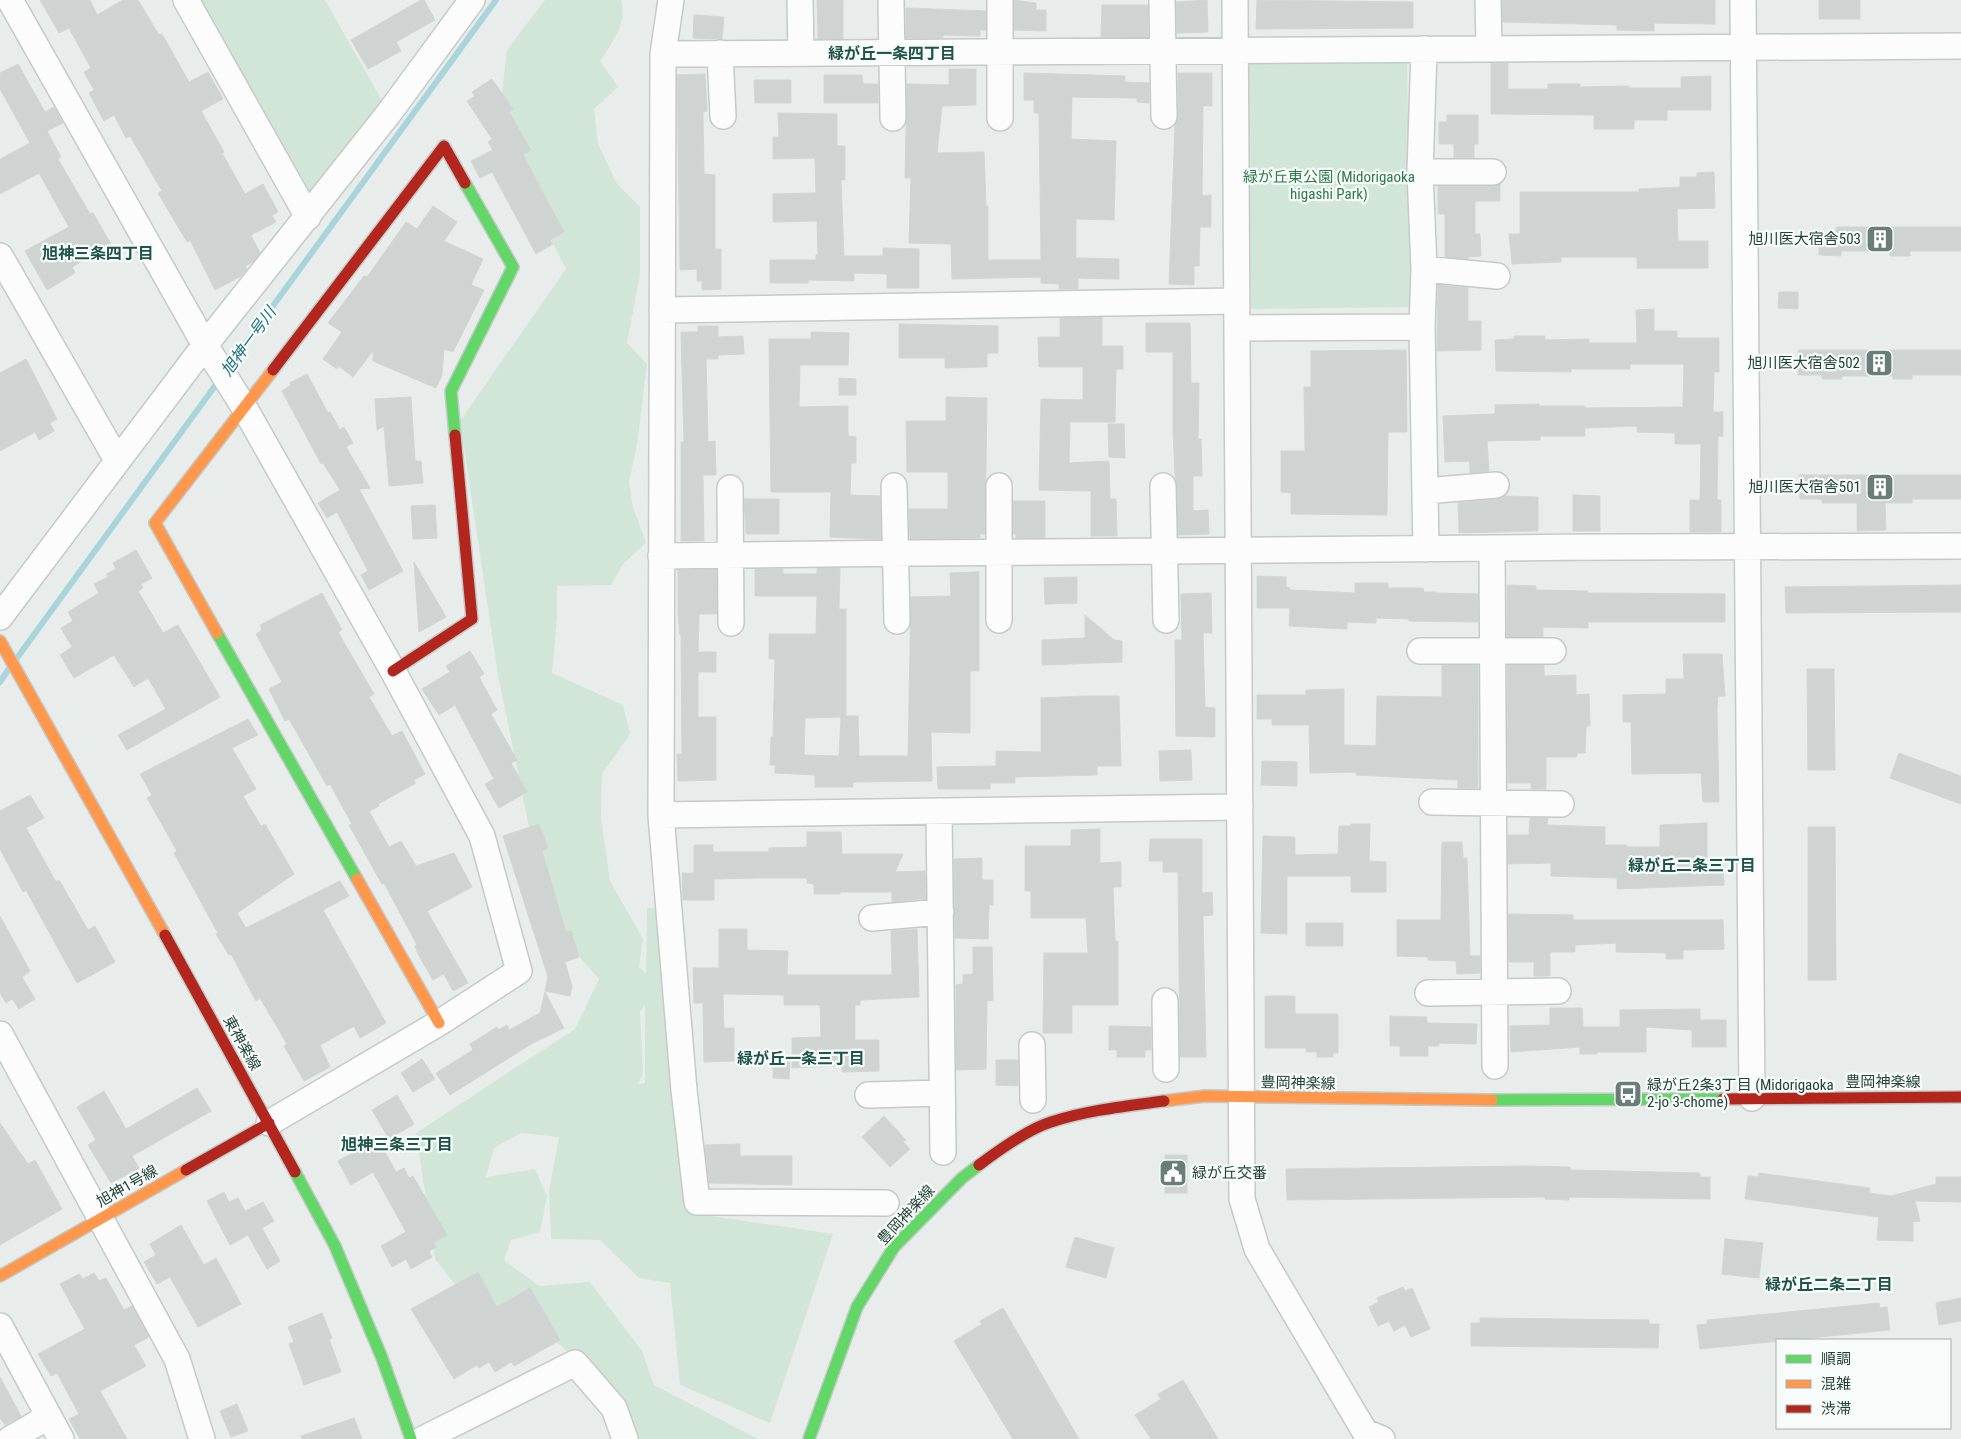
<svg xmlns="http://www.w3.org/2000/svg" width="1961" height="1439" font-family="'Roboto Condensed','Noto Sans JP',sans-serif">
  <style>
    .green { fill: #d1e6d8; fill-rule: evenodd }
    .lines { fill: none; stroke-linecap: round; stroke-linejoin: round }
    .stream { stroke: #a9d4db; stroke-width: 6 }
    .building { fill: #cfd4d2; stroke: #d1d6d4; fill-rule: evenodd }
    .street-casing { stroke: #c5cac8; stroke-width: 28 }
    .fast-casing { stroke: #c3cbc8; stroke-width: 14 }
    .slow-casing { stroke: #c3cbc8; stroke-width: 14 }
    .jam-casing { stroke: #c3cbc8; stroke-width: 14 }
    .street { stroke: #fcfcfc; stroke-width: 25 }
    .fast { stroke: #63d668; stroke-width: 11 }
    .slow { stroke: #ff974d; stroke-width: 11 }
    .jam { stroke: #b3261e; stroke-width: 11 }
    .labels { text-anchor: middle; stroke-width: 4.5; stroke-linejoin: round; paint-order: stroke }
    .park-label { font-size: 15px; fill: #2d7a4b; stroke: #f7fbf9 }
    .poi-label { font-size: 15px; fill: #24423a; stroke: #f7fbf9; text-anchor: end }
    .street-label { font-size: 15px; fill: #24423a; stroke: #f7fbf9 }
    .neighbourhood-label { font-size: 16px; font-weight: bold; fill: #1f5548; stroke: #f7fbf9 }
    .water-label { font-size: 16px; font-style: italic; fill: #1c6f80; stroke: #f7fbf9 }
  </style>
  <rect width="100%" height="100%" fill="#e8edeb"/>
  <path class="green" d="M186,0H325L389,113L308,217Z
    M545,0H621C628,23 612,43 600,61L618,87L594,109L598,144L617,184L640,207V275L627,343L647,364L637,445L629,482L633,507L646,543L623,564L611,585L557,586V618L552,673L623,705L630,734L602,774L601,818L610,881L643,939L639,967L646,974L647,908H659L690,1213L833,1234L770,1423L680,1385L670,1283L639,1278L600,1240L551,1239L549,1191L559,1137L521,1133L494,1148L486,1177L535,1169L547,1196L540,1232L511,1240L504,1260L539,1286L590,1282L642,1351L654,1385L758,1439H631L618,1407L561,1345L468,1301L435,1259L416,1133L575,1029L599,979L561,936L531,837L498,675L460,421L566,269L505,148L500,110L507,50ZM645,1005V1083L638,1084L643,1074L640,1012Z
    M1407,61L1411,307L1251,309L1247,63Z"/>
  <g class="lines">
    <path class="stream" d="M227,369L496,0
      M17,658L220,379
      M0,682L8,670"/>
  </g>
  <path class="building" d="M40,0H90L97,15L123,0H138L159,35L162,34L189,82L208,72L223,99L201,111L224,152L222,153L245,194L263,184L278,212L272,215L276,222L251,235L260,253L253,262L245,266L247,269L241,276L215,290L190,240L187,242L158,193L162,191L130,136L126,138L114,115L104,121L89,93L94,90L84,72L91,68L69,28L59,33Z
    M421,0H424L435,20L396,42L401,51L368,69L351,40Z
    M817,0H843V39H818Z
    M1014,0L1036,3V10H1046V31L1014,30Z
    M1207,0L1208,32L1177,33L1176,2Z
    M1257,0L1413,2V28L1256,29Z
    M1502,0H1715V24L1654,23V31L1617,30V25L1503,22Z
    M1819,0H1860V19H1819Z
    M1102,5H1148V37H1101Z
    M906,8L986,11V30H980V36L943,35V38H906Z
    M694,15L724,17L722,39L693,38Z
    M1491,63H1508V89H1548V84H1580V87L1629,86V88H1681V77L1711,76V110H1667V120H1634V129H1594V115L1491,114Z
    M18,64L45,112L54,107L63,123L47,131L61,157L58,159L90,214L93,213L111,244L72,267L75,273L47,290L25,251L69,227L39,173L0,194V159L30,143L0,89V73Z
    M949,69H976V105L942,106L937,153L984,152L986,206H988V260H1041L1039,113H1034V100H1024V73L1125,76V82L1149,83V103L1137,102V98L1072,97L1071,139L1116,141L1114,220L1076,219V258L1119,259V279L1078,278V289H1059V284L1041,283V277L952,279L951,244L909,243L911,178H905L907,84L949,85Z
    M1178,73H1212V106H1203L1202,196L1211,195V227H1200L1199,266H1194V285L1169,284L1175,125L1178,116Z
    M705,74L707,111L703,112L704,174L715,175V249H721V289L702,290V281H697V269L680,270L677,75Z
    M824,75H862L863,84H878V103H824Z
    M492,79L513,109L509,112L531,150L523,155L564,232L550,240L553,244L536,254L492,172L480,178L471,161L493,150L488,142L492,139L467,101L475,96L472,92Z
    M754,80H791V103H755Z
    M778,113L837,114V146H845V180H841L844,256H883V248L919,249V288H887V274L854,273V281L808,280V283H770V260H816V255H818L817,221L773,222V194L816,193L815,158L773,159V137H779Z
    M1447,115H1478V144H1474V158H1454V144H1439V122H1447Z
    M1714,172L1715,208L1677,209L1678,241H1708V268H1637V257H1561V262L1512,264L1509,234H1520V192H1639V189L1680,187V177H1697V173Z
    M1500,184V201H1475V234H1480L1481,256L1468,257V259L1445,257V214H1438V186H1493Z
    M433,206L457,222L444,241L483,259L471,285L484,290L453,352L444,349L442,375L436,388L373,361V351L353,377L339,366L337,369L323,359L342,332L328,323L364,276L367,277L406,222L417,229Z
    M1836,227H1961V251H1910V256H1890V251H1841V256L1819,255V237H1836Z
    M1438,285L1468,288V321H1481V350L1437,351Z
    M1779,292H1798V309L1778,308Z
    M1654,309V331H1677V338H1719V372H1714L1713,412H1723V436H1718L1717,500H1721V532H1690V500H1700L1701,444H1675V433L1637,432V426L1585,428V436H1540V440L1487,441L1489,471L1470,473L1469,461L1445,462L1443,416L1495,414V405L1539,404V406H1585V408L1683,407L1684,364H1630V369H1571V372L1496,371L1495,340L1514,339V336H1545V340L1589,339V343H1637L1636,310Z
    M1102,317V346H1123V369H1116L1115,422H1070L1069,463L1109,461L1110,499H1116L1117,536H1091V491L1039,490L1041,399L1083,400V367H1039L1038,337H1060V318Z
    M1146,323H1190L1191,383H1199L1198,439H1201L1202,476H1193V511L1208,510L1209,534L1178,535L1173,433V352H1146Z
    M899,324L998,326V353H987V367L945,368V358H899Z
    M698,326H718V337L743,336L744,354L718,355V359H706L708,442L715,441L716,475H703L704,541H681V442H684L681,332H698Z
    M811,332L849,333L848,365H800L799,407L848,406V436L856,437V463H851L850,495L880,496L881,539L830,537L831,492H771L769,339H811Z
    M1406,350L1407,432H1388L1387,515L1291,514V493L1281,492V451H1305L1304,387H1311V351Z
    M1798,350H1961V375H1912V379H1893V376H1842V379H1822V375H1798Z
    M26,359L57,419L50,423L54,431L39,440L35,432L0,451V373Z
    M307,374L328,413L330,412L340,430L344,427L353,443L346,447L370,488L359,489L403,571L369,590L361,575L368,571L337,512L327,518L318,503L340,490L323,463L321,464L282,391L291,385L290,383Z
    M839,378L856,379V395H839Z
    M411,397L415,461H421L423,483L389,486L384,426L377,430L375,399Z
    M946,397L987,398L985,534H980V538L910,539L909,509H948V472H907L906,421H946Z
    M1108,424H1124L1125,458L1109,457Z
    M1799,475H1961V499H1912V503H1885L1886,530L1857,531V503H1822V499H1800Z
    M1573,495L1600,496V531H1573Z
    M1505,496L1538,497V531L1459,533L1458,503L1497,499Z
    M744,499H779V534H746Z
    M1013,501H1045V538H1016V534H1013Z
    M435,505L437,538L413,539L411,506Z
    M136,550L152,578L141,584L143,588L138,591L163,633L178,625L220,697L127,750L118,735L166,709L148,678L134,687L114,655L74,678L60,655L72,647L61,628L73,621L68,612L99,593L94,584L108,577L106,574L116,569L113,563Z
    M414,562L446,617L419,632Z
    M817,568H840L839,609H846V716H858L859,756H908L911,597L951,596L950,573L979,572V671H970V733L931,732L932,781L853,782V787H815V775L775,773V765H770L771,737H773L775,659H769V634H816L817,596H755V569H783V574H817ZM841,717L839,756L804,755L805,718Z
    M678,570H716L717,614H699L698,652H716V672H698V717H716V780L678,781L677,754H682L681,635H680L678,613Z
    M1257,576L1286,577V587L1290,588V590L1355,593V583H1388V588H1423L1424,592H1436V593L1478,594V622L1409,621V619L1376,618V623L1347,622V629L1289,626L1290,608H1257Z
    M1077,577V603L1045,604L1044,578Z
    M1507,585L1536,586V590L1588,591V593L1725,594V622H1588V628L1543,627V637H1507Z
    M1961,585V612L1786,613L1785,587Z
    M322,593L342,630L338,632L374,694L369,697L392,736L402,731L425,774L414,780L416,783L378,804L379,806L369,811L389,847L401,841L416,866L454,853L472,887L427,911L468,983L453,991L444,974L433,980L418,954L415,946L417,945L384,883L382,884L349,825L352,824L330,784L327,786L289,719L285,721L269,689L282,682L256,634L262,630L260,625Z
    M1211,593L1212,633H1203L1205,707L1215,708V737L1176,736L1175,640H1182L1181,594Z
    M1085,615L1114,640L1122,641V662L1042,665V640L1085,638Z
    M470,651L484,674L479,677L497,710L491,714L517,760L511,763L527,792L499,808L485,784L494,779L455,705L439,715L422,689L450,672L446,666Z
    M1683,654H1722L1725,696H1718L1717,709L1719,802H1703L1701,773L1632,774L1631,722H1623V695L1666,694V679H1684Z
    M1442,665H1478V788H1458V780L1356,775V772L1310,773L1309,725H1272V719H1257V695H1306V690L1344,689V745L1376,746L1377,696L1442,697Z
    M1507,665H1544V676L1576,675V695L1589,694L1590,726H1586L1585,753H1577V757H1546V789H1531V783H1508Z
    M1807,669H1834L1835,770H1808Z
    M1084,696H1119L1121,766H1097V775L1015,777V783H990V789H938L937,767L996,766V751L1041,752V698Z
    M248,719L258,735L232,748L256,789L243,796L261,826L265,824L294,874L237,913L246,928L340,881L349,896L323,910L386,1023L360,1038L354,1026L320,1045L330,1067L304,1081L284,1046L287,1044L260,998L256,1001L231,954L229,955L216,934L218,933L174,853L177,851L147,798L152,795L140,774Z
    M1191,750L1192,780L1160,781L1159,751Z
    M1899,753L1961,776V804L1890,778Z
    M1262,761L1297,762V786L1261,785Z
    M30,795L44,818L26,828L56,882L59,880L88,930L95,926L115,962L77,983L26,890L23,892L0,849V811Z
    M1530,818H1548L1547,825L1605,827V845H1627V847H1660V825L1707,823V862H1709L1710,865H1723L1724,885L1617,889V878L1551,876V863L1508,864V835H1529Z
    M539,824L548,848L542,851L566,932L571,931L579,957L565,962L572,986L570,996L545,991L548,977L503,836Z
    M1351,824H1370L1369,861L1386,862V892H1351V876H1287V934L1261,933L1263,836L1295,837V855L1338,854L1339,826H1351Z
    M1808,827H1835L1836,980H1808Z
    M1100,829V863L1121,862V887H1113L1115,941H1118V1005H1072V1033H1043L1044,953H1088L1086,918H1031V891H1025V846H1071V830Z
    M807,832H841L842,854H903L895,872L925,871L926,898L892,902V892H840V894H814V884L807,883V878H758L714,879V900H683L682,873H694V845H713V852H769V848L807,847Z
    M1150,839H1202V893L1212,892L1213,915L1203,916L1206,1057H1180L1178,872H1163V861H1149Z
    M1442,842H1462L1463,858H1467L1470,956H1480V973L1457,974L1456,961L1428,960V957L1397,956V920H1441Z
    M982,858V880H993V905H989L988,939L955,938L954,859Z
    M1508,914L1573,915V920H1723L1724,949L1683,950V959H1666V953L1616,952V943L1575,945V952H1550V976H1534V962H1509Z
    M0,916L30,971L22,977L35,999L19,1009L12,999L6,1003L0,993Z
    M1306,923H1343V946H1306Z
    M719,929H747V950L788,951L787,975H892L891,931L917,929L919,997L860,1000V1005H855V1040H879V1071L842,1072V1066L792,1068V1038L821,1037L820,1005H784V995L723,994L724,1028H734V1061L704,1062L703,1003H694L693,968H719Z
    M973,947H992L993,1000L987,1001L986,1069L956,1070V985L963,984V975L973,974Z
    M545,992L564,1028L533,1043L450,1095L436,1073L473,1050L470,1044L497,1027L499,1030L507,1025L509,1030L540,1013Z
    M1265,996H1295V1014H1338V1053H1333V1057H1317V1052H1306V1048H1265Z
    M1550,1008H1582L1583,1027H1620V1010L1700,1009V1020H1726V1047H1692V1030L1646,1027V1052H1597V1054H1580V1047L1511,1052L1510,1026L1550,1025Z
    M1390,1016L1427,1017V1023L1477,1024L1476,1044L1439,1043V1046H1428V1056H1400V1046H1390Z
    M1109,1026L1151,1027V1050H1145V1057H1117V1050H1109Z
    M773,1056H790L789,1079L773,1078Z
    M422,1059L435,1079L413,1092L401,1073Z
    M996,1060H1018V1086L996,1085Z
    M197,1088L211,1111L132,1156L139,1168L111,1183L88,1145L96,1140L77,1107L104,1091L126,1129Z
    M397,1095L414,1124L389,1139L372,1110Z
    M884,1116L906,1140L903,1142L910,1149L890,1167L862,1137Z
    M0,1123L28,1164L35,1160L62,1209L0,1245Z
    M378,1139L396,1172L404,1168L409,1178L413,1176L447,1235L434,1242L436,1247L429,1251L432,1257L411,1269L406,1259L392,1267L381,1246L406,1232L373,1172L351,1185L338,1161Z
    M740,1144V1156H792V1185L709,1183L705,1145Z
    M1165,1155H1187V1193H1165Z
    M1527,1166L1570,1167V1170L1700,1173V1177H1710V1199L1569,1197V1200L1545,1199V1197L1287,1200L1286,1169Z
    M1759,1173L1870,1188L1869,1193L1891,1196L1936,1184V1177H1961V1202L1915,1201L1920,1221L1913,1222V1241L1877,1240L1879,1217L1745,1199L1748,1176L1758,1177Z
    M224,1192L229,1202L238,1198L245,1211L263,1202L274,1221L262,1228L280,1261L267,1269L248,1235L230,1245L207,1201Z
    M181,1225L204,1265L216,1258L241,1304L198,1327L170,1277L157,1284L144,1262L156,1255L150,1244Z
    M1075,1237L1114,1248L1106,1278L1066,1267Z
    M1725,1239L1763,1243L1759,1278L1722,1274Z
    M478,1272L497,1307L530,1288L560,1340L514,1366L511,1362L495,1372L489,1362L479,1368L477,1365L454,1379L411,1309Z
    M94,1273L99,1281L106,1278L124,1310L132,1306L149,1337L134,1345L146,1366L100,1391L127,1439H80L69,1419L79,1414L57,1373L51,1376L38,1354L85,1329L60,1284L79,1274L83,1279Z
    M1403,1287L1405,1291L1412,1288L1430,1329L1411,1337L1405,1325L1394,1331L1389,1321L1378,1326L1369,1307L1379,1302L1377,1298Z
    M1961,1298V1321L1939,1325L1936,1303Z
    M1879,1303L1880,1308L1887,1307L1890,1330L1700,1349L1697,1325L1707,1324V1320Z
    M1003,1308L1079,1439H1013L954,1341L982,1324L980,1321Z
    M322,1313L332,1338L329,1339L341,1372L304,1385L289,1344L294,1342L288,1327Z
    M1480,1318L1649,1320V1324H1659L1658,1348L1471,1346V1323H1480Z
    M0,1377L21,1416L5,1425L0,1418Z
    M1183,1380L1218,1439H1151L1135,1415L1161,1399L1158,1394Z
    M237,1404L248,1431L231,1437L220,1411Z
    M354,1418L362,1439H302L301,1436Z"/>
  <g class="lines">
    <defs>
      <path id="street" d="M10,0L205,345L244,407L393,671L482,836L519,971L439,1023L269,1123
        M186,0L308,217
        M671,0L663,54L661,815L684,1090L697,1202L886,1203
        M800,0L801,52
        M891,0L893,118
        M1162,0L1164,116
        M1235,0L1242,1199L1257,1249L1365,1432L1382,1439
        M1488,0L1489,48
        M1743,0L1752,1098
        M1424,49L1420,172L1424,269L1422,327L1426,549
        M720,53L723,116
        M663,54L1961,46
        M1000,118V0
        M1420,172H1493
        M0,256L117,460
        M1424,269L1497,276
        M662,310L1236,301
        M1237,328L1422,327
        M894,486L897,621
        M999,486V620
        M1163,486L1166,620
        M730,488L731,623
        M1425,491L1496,485
        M1492,549L1495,1066
        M661,556C829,553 996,553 1164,551C1430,548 1695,546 1961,546
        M0,617L205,345L389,113L472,0
        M1420,651H1553
        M1432,802L1561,804
        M939,811L943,1152
        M661,815L1240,807
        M872,918L941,912
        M1428,993L1558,991
        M1165,1001L1166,1069
        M0,1034L177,1359L202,1439
        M1032,1045L1033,1100
        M868,1095L942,1093
        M0,1326L61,1439
        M10,1439L48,1417
        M423,1439L575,1363L614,1408L625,1439"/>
      <path id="fast" d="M455,435L451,391L513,267L465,183
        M217,633L357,879
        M1492,1100L1723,1099
        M295,1172L335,1246L382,1358L411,1439
        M809,1439L857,1307L894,1247L962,1178L979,1165"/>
      <path id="slow" d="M217,633L155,523L273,370
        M0,641L165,935
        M357,879L439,1023
        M1164,1101L1205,1096L1492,1100
        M0,1276L186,1170"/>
      <path id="jam" d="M273,370L444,146L465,183
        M393,671L472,619L455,435
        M165,935L295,1172
        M1723,1099L1961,1097
        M979,1165C999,1150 1028,1129 1051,1122C1088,1110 1127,1106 1164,1101
        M186,1170L269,1123"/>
    </defs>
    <use href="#street" class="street-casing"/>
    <use href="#fast" class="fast-casing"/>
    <use href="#slow" class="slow-casing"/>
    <use href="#jam" class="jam-casing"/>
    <use href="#street" class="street"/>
    <use href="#fast" class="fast"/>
    <use href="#slow" class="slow"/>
    <use href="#jam" class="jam"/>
  </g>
  <defs>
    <symbol id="building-square" viewBox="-11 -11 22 22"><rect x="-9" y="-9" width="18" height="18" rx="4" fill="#697e78" stroke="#f7fbf9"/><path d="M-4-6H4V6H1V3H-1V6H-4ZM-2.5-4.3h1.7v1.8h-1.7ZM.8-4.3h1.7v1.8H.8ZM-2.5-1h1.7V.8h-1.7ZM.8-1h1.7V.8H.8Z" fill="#fff"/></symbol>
    <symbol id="bus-square" viewBox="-11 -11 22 22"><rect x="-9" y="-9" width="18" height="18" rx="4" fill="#697e78" stroke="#f7fbf9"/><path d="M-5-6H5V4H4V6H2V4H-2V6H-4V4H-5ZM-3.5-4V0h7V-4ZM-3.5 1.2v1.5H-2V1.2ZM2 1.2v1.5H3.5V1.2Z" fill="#fff"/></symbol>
    <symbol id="civic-square" viewBox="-11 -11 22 22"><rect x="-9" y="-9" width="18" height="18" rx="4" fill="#697e78" stroke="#f7fbf9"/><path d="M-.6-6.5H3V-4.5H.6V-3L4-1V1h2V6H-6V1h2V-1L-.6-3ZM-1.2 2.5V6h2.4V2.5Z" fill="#fff"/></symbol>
  </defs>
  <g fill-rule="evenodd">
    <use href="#building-square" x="1864" y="223" width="32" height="32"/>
    <use href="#building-square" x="1863" y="347" width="32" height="32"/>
    <use href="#building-square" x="1864" y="471" width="32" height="32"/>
    <use href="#bus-square" x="1612" y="1078" width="32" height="32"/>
    <use href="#civic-square" x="1157" y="1157" width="32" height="32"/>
  </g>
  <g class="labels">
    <g class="park-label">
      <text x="1329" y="182">緑が丘東公園 (Midorigaoka<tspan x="1329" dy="17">higashi Park)</tspan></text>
    </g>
    <g class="poi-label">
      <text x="1861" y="244">旭川医大宿舎503</text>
      <text x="1860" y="368">旭川医大宿舎502</text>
      <text x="1861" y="492">旭川医大宿舎501</text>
      <text x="1647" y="1090" text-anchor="start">緑が丘2条3丁目 (Midorigaoka<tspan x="1647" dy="17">2-jo 3-chome)</tspan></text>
      <text x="1192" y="1178" text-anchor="start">緑が丘交番</text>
    </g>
    <g class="street-label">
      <text transform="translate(242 1043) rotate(61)" y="5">東神楽線</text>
      <text x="1883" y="1087">豊岡神楽線</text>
      <text transform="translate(1298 1083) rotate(1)" y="5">豊岡神楽線</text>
      <text transform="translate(127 1186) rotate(-30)" y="5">旭神1号線</text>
      <text transform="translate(906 1215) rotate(-47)" y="5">豊岡神楽線</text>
    </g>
    <g class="neighbourhood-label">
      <text x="892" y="59">緑が丘一条四丁目</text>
      <text x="98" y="259">旭神三条四丁目</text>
      <text x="1692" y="871">緑が丘二条三丁目</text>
      <text x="801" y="1064">緑が丘一条三丁目</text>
      <text x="397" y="1150">旭神三条三丁目</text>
      <text x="1829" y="1290">緑が丘二条二丁目</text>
    </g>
    <g class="water-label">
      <text transform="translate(248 341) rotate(-54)" y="6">旭神一号川</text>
    </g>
  </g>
  <rect x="1776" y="1339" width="175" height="90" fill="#f7fbf9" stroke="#a3b1ad"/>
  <rect x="1786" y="1355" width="25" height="8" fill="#63d668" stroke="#a3b1ad"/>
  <text x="1821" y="1364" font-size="15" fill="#24423a">順調</text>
  <rect x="1786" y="1380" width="25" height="8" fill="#ff974d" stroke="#a3b1ad"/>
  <text x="1821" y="1389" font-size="15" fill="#24423a">混雑</text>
  <rect x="1786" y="1405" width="25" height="8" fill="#b3261e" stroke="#a3b1ad"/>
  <text x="1821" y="1414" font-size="15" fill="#24423a">渋滞</text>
</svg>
